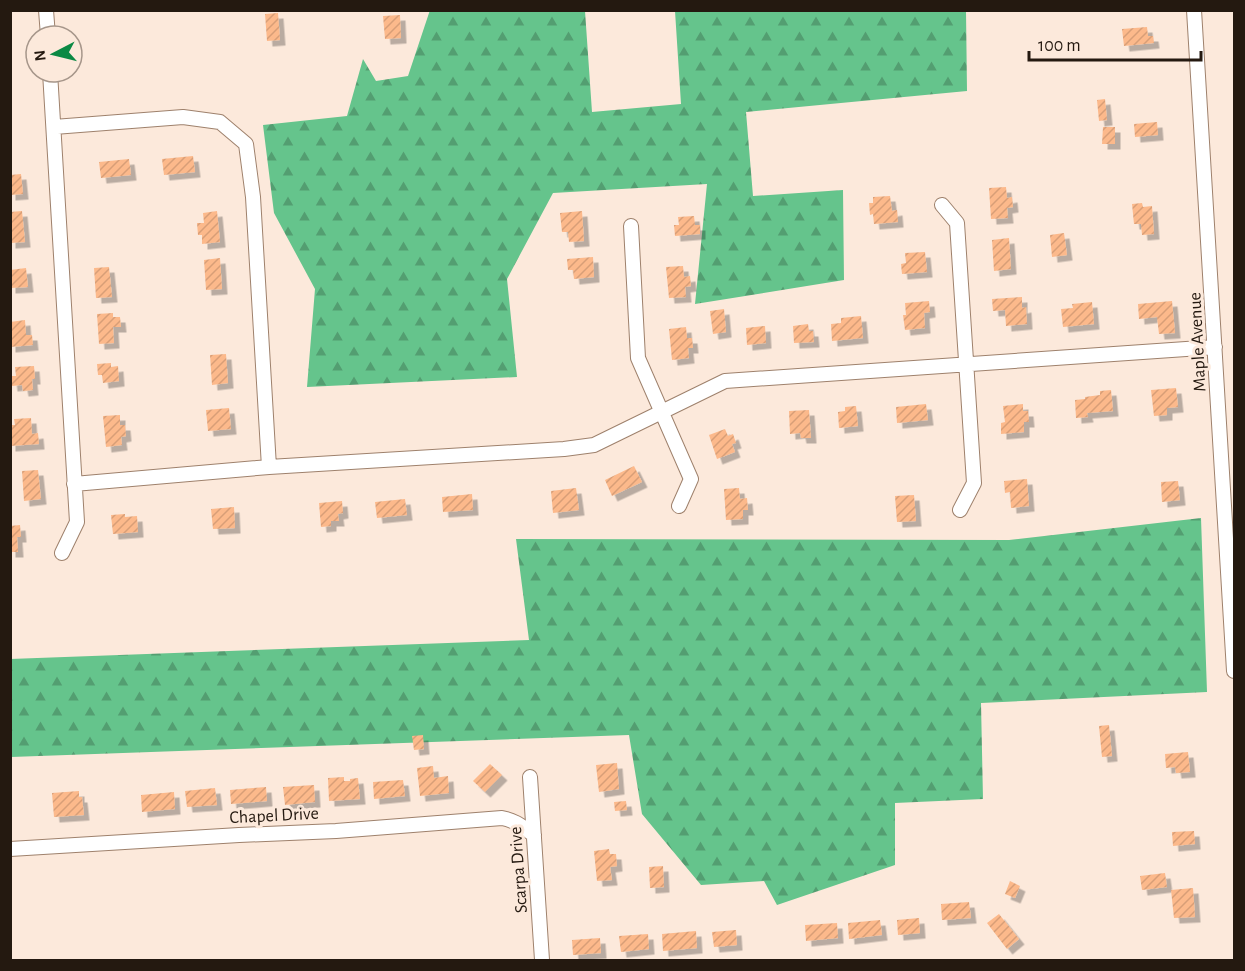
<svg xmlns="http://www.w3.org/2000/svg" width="1245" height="971" font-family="'Alegreya Sans',sans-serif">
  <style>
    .forest { fill: url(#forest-firs) }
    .building { fill: url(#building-hatch); filter: url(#shadow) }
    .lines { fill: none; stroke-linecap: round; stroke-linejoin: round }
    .street-casing { stroke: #9e816c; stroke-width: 16 }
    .street { stroke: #fff; stroke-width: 14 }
    .labels { text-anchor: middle; stroke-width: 6; stroke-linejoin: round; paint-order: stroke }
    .street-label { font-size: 18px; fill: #241910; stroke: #fce9db }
  </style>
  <defs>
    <pattern id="forest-firs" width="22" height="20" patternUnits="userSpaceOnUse" patternTransform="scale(1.5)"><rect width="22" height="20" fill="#65c48c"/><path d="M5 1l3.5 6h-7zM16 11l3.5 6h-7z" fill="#539e71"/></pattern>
    <pattern id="building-hatch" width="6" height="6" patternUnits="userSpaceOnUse" patternTransform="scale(1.5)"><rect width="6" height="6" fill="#fcb98b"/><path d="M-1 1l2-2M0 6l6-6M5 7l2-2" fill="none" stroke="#d89e77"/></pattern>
    <filter id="shadow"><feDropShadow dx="5.5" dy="5.5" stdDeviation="0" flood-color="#0004"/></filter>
  </defs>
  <rect width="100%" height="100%" fill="#fce9db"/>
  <path class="forest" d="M430,10L585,11L592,112L681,104L675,11H966L967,91L746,112L753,196L843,190L844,280L695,304L707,184L553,193L507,279L517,377L307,387L315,289L274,213L263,125L347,116L363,59L376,81L408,76Z
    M1201,518L1207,692L981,703L983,799L895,803V865L777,905L764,881L701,885L642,814L629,735L11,757L10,659L529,640L516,539L1009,540Z"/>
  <path class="building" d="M278,13L280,40L267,41L265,14Z
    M400,15L401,38L385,39L383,16Z
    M1147,27L1148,36H1153L1154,43L1124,46L1122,29Z
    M1105,99L1107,120L1099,121L1097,100Z
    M1157,122L1158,135L1135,137L1134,124Z
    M1103,127H1115V144H1102Z
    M193,156L195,172L164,175L162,159Z
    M129,159L131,175L101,178L99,162Z
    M21,174L23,194L10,195V175Z
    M1006,187L1007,198L1012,197L1013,207L1007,208L1008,218L991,219L989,188Z
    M890,196L892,211L897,210L898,222L874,224L873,214L870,215L869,203H873V197Z
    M1142,203L1143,207L1152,206L1154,234L1142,235L1141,224H1134L1132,204Z
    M22,211L25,242L10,243V212Z
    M217,211L220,242L202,244V235H198L197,223H204L203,213Z
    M582,211L584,241L569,242L568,232H562L560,213Z
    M694,216L695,225H700V234L675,236L674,225H679L678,217Z
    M1064,233L1067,255L1052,257L1050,235Z
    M1009,238L1011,269L994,271L992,240Z
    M925,252L927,272L902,274L901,264L906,263L905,253Z
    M593,257L594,277L574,279L573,270H568L567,259Z
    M220,258L222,289L206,290L204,260Z
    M683,266L684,277L690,276L691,286L685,287L686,297L669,298L666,267Z
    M109,267L112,297L96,298L94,268Z
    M26,268L28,287L10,288V270Z
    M1022,297V308L1026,307L1027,324L1006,326L1005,310L993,311L992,299Z
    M929,301L930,312L924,313L925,328L905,330L903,315H906L905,303Z
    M1172,301L1175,333L1159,334L1157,317L1139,319L1138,304Z
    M1092,302L1094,324L1063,327L1061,309L1073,308L1072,304Z
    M724,309L726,332L713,334L710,311Z
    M113,313V317H120L121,327H113L114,343L99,344L97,314Z
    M861,316L863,338L832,341L831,324L841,323V318Z
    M25,320L26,335H32L33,345L10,347V322Z
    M808,324L809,331H813L814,342L794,343L793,326Z
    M765,326L766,343L747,345L746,328Z
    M686,327L687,338H692L693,348H688L689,358L672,360L669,329Z
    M226,354L228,383L212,385L210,355Z
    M111,363V367L118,366L119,381L103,383L102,375H98L97,364Z
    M34,366L35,379H32L33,390L23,391L22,385L12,386L11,376H16L15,367Z
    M1176,388L1178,407L1167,408V415L1154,416L1151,390Z
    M1111,390L1113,411L1087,413L1088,417L1076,418L1075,400L1085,399V397L1100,395V391Z
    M926,404L928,420L897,423L896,407Z
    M1023,404V411H1028L1029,422H1024V432L1001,434V423L1005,422L1003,406Z
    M856,406L858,426L839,428L838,412L845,411V407Z
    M229,408L231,429L208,431L206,410Z
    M809,410L811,438H801L800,433L790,434L789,411Z
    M120,415V425H125L126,436L121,437L122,445L106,447L103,416Z
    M31,418L32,434L38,433L39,444L10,446V425H15L14,419Z
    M725,429L728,436L733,434L736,443L732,444L735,452L717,459L709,435Z
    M634,466L642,482L612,496L605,480Z
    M38,470L41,499L24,501L22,471Z
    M1027,479L1029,506L1011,508L1010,492L1005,493L1004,481Z
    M1178,481L1180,500L1162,502L1161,482Z
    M576,488L579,510L553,513L551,491Z
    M739,488L740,499L747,498L748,510H743V519L726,520L724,489Z
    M472,494L473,510L443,512L442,497Z
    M914,495L916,521L897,522L895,496Z
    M405,499L407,515L377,518L375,502Z
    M342,501L343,513L338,514L339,521H331V526L321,527L319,503Z
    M234,507L235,528L213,529L211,509Z
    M125,514V517L137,516L138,532L113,534L111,515Z
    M20,525L21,537H17L18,552H10V526Z
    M1109,725L1112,756L1102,757L1099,726Z
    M423,735L424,749L414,750L412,736Z
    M1188,752L1190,772L1176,773L1175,767L1166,768L1165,754Z
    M617,763L619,789L599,792L596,765Z
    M490,764L502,775L485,792L473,781Z
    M433,766L434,778L448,776L449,793L420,796L417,768Z
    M344,777V781H350V779L358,778L360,799L329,801L328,778Z
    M403,780L405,796L374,799L373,782Z
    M314,785L315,802L285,805L283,787Z
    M266,787L267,801L231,804L230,790Z
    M215,788L217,805L187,807L185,791Z
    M79,791V797H82L84,815L54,817L52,793Z
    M174,792L175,809L142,812L141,795Z
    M626,801L627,810L615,811L614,802Z
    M1194,831L1195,844L1173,846L1172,832Z
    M609,849L610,854H616L617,866L610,867L612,880L597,881L594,851Z
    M663,866L664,887L650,888L649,867Z
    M1165,873L1167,887L1142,890L1140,876Z
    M1010,881L1020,886L1015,898L1005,894Z
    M1193,888L1195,917L1174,918L1171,890Z
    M969,902L971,918L942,920L941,904Z
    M999,914L1019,939L1007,949L987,923Z
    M919,918L920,933L898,935L897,920Z
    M880,920L882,935L849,939L848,923Z
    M837,923L838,938L806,941L805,925Z
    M736,930L737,945L714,947L712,932Z
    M696,931L697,948L663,951L662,934Z
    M648,934L649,949L621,952L619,936Z
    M600,938L601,953L573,955L572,940Z"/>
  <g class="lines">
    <defs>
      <path id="street" d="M46,10L48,36
        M1194,10L1234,671
        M50,72L77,522L62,553
        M54,127L183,117L220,122L246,144L253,197L269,467
        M942,205L957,223L974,483L960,510
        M631,226L638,358L691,479L679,506
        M74,484L269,467L564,449L594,445L725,381L1215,347
        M530,777L542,960
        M10,849L239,835L336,831L502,818C517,821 522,827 534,835"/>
    </defs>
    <use href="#street" class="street-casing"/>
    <use href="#street" class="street"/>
  </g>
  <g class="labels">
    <g class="street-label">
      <text transform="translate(1197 342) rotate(-93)" y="6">Maple Avenue</text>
      <text transform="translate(274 815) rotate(-3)" y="6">Chapel Drive</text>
      <text transform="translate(518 870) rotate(-94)" y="6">Scarpa Drive</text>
    </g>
  </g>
  <rect width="1245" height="971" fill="none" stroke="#241910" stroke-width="24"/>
  <g transform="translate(54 54) rotate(263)"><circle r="28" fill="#fce9db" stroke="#a6968a" stroke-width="1.5"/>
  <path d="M0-4.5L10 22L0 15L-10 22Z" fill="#0b8944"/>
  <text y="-9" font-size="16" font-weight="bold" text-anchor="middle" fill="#241910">N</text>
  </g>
  <path d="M1029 51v9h172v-9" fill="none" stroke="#241910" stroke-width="3"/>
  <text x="1038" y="51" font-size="18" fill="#241910" stroke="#fce9db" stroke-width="4.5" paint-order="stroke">100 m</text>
</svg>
